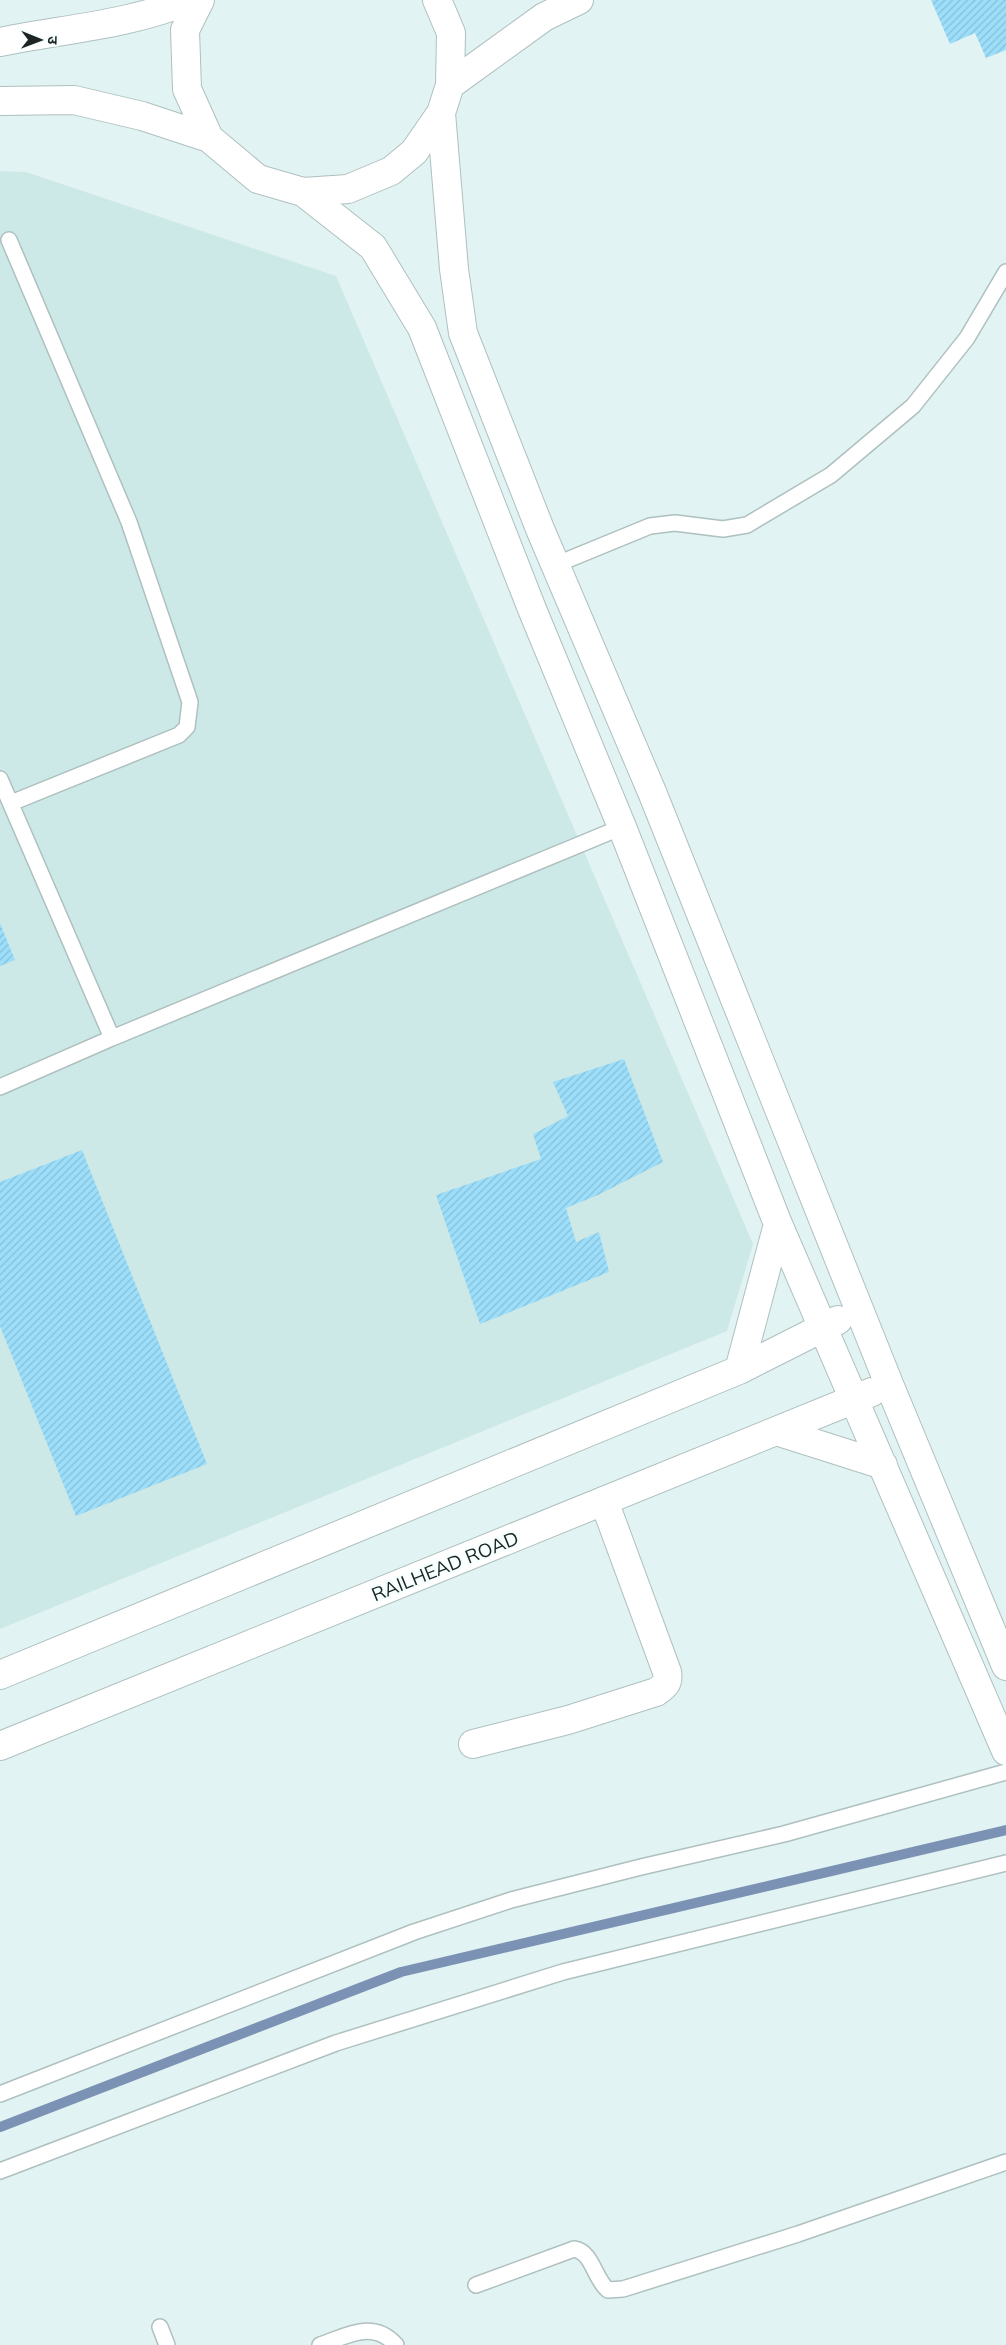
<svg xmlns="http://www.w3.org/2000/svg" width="1006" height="2345" font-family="Mulish,'Noto Sans Devanagari',sans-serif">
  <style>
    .built { fill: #cde9e7 }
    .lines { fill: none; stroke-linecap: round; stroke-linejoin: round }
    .stream { stroke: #7c92b4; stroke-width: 10 }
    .building { fill: url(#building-hatch) }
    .lane-casing { stroke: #aec0bf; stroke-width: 18 }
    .street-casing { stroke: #aec0bf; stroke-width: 30 }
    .secondary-casing { stroke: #aec0bf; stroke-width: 30 }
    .lane { stroke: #fff; stroke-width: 15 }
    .street { stroke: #fff; stroke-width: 28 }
    .secondary { stroke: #fff; stroke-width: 28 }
    .labels { text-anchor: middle; stroke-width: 4.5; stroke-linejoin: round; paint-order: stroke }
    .street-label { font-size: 19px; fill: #1d2423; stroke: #f4fffe }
  </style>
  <defs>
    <pattern id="building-hatch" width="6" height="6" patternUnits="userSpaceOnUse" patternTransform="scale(1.25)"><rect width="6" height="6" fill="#9ddffb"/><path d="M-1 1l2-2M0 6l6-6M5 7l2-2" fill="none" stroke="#87bfd7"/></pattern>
  </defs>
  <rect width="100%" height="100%" fill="#e1f3f2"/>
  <path class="built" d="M0,171L26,172L336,276L753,1244L727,1331L0,1629Z"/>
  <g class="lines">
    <path class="stream" d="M0,2127L401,1972L1006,1830"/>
  </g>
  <path class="building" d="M931,0H1006V50L986,58L975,33L950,44Z
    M0,923L15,960L0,966Z
    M624,1059L663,1162L598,1195L566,1208L576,1242L599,1232L609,1272L480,1324L436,1195L541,1159L533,1134L568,1116L553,1082Z
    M82,1150L207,1464L76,1516L0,1326V1182Z"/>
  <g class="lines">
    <defs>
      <path id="lane" d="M9,240L129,522L190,702L187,727L179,735L11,803
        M555,565L650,526L675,523L723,529L747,525L831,475L913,406L967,338L1006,272
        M0,779L112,1038L622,827
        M0,1087L112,1038
        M0,2094L414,1932L511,1900L641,1867L784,1834L1006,1772
        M0,2171L336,2043L563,1972L1006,1863
        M476,2285L574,2249C593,2252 594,2279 608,2290L623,2289L798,2234L1006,2162
        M160,2327L167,2345
        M320,2345C347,2336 373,2319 396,2345"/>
      <path id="street" d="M473,1744L568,1720L656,1692C665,1686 669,1683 667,1672L604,1501"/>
      <path id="secondary" d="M200,0L185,30L187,89L209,138L258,179L303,192L348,189L391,171L414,152L441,113L450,85L451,33L437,0
        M0,42C63,29 129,25 189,0
        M450,85L544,17L579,0
        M0,101L74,100L142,116L209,138
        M441,113L454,269L463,333L540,529L652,792L889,1384L1006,1666
        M303,192L373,247L422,328L532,609L622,827L778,1224L1006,1751
        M739,1370L778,1224
        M776,1431L883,1465
        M0,1675L739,1370L838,1320
        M0,1746L872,1392"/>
    </defs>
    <use href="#lane" class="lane-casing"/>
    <use href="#street" class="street-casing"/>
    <use href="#secondary" class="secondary-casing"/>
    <use href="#lane" class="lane"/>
    <use href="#street" class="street"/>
    <use href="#secondary" class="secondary"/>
  </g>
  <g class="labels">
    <g class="street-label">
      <text transform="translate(445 1566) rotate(-22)" y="7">RAILHEAD ROAD</text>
    </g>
  </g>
  <g transform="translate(40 40) rotate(91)" stroke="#f4fffe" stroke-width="4" paint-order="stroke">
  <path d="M0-4L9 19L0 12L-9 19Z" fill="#1d2423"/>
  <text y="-8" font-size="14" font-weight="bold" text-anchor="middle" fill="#1d2423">उ</text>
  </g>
</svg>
